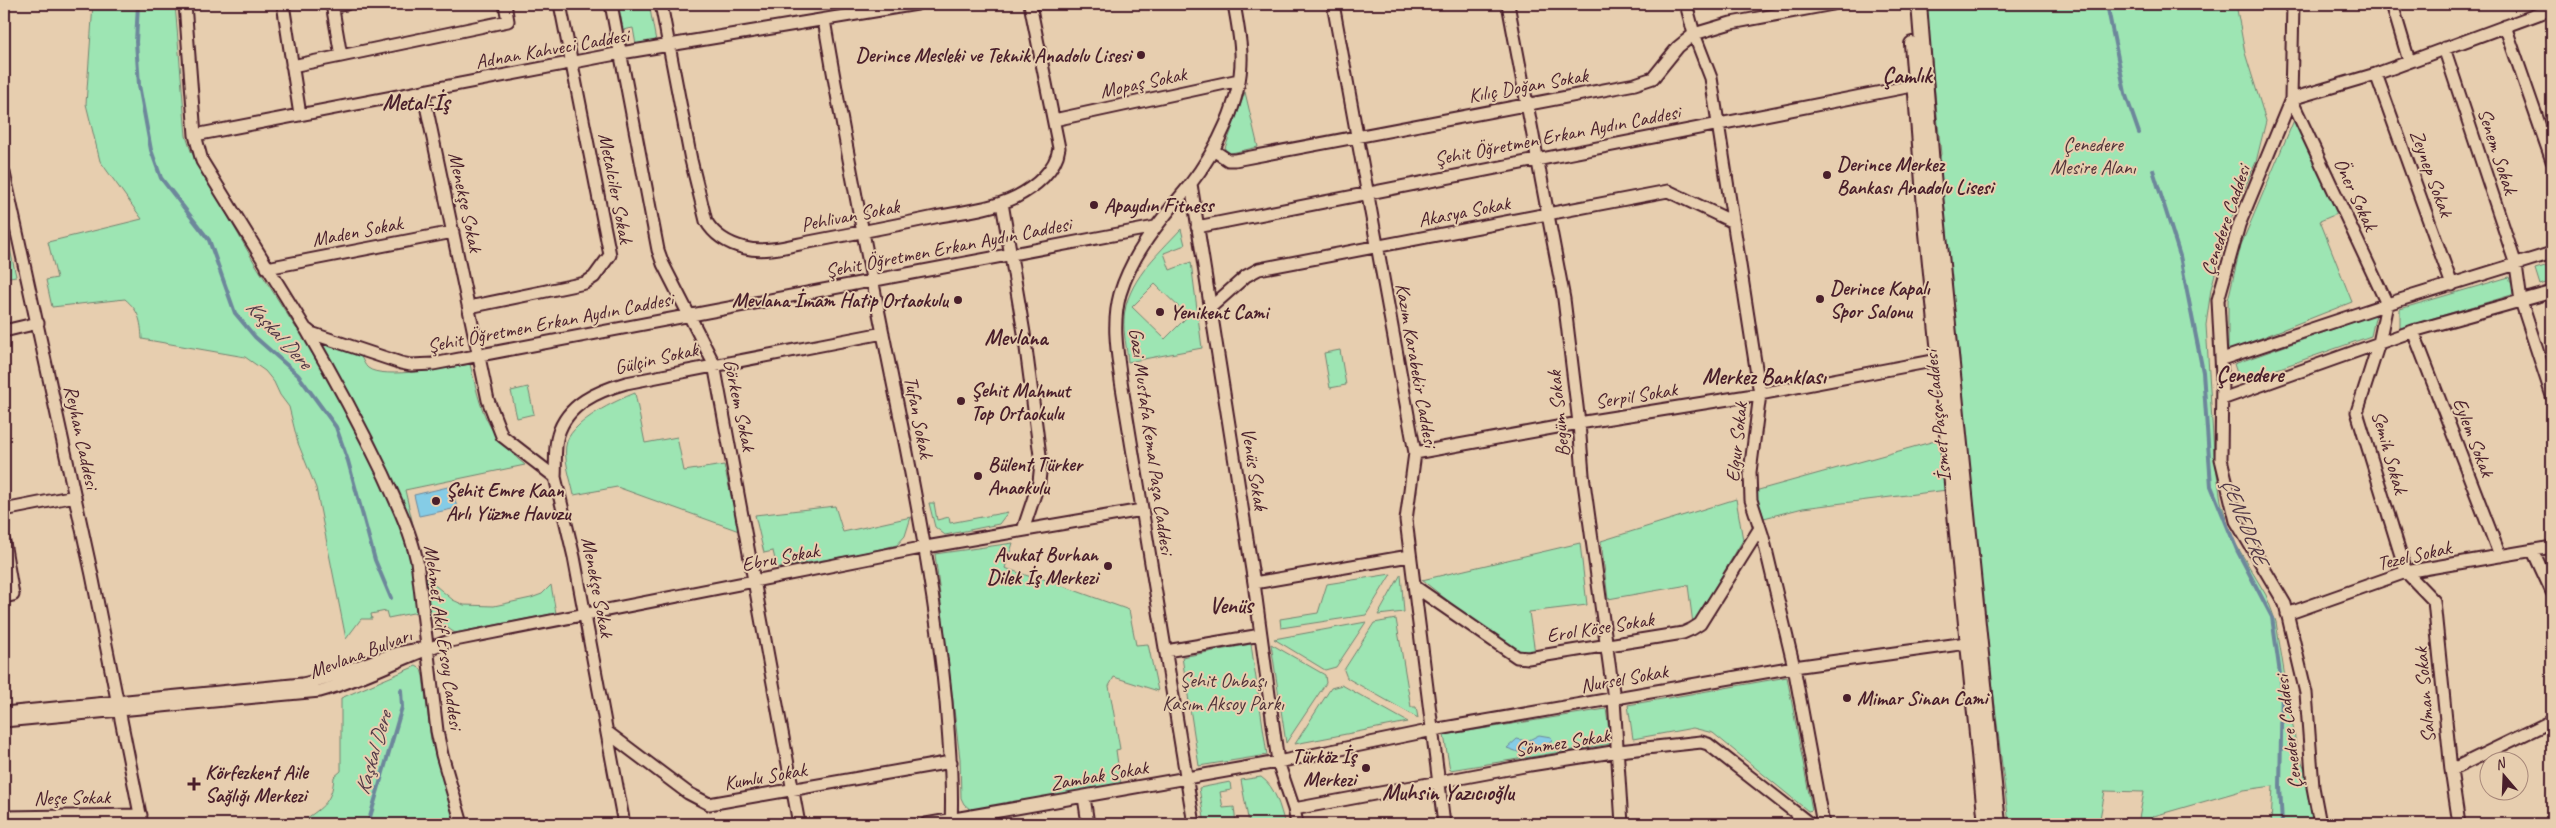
<svg xmlns="http://www.w3.org/2000/svg" width="2556" height="828" font-family="Caveat,sans-serif">
  <style>
    .green { fill: #9de5b3; stroke: #74826f; fill-rule: evenodd }
    .water { fill: #85cce6; stroke: #6d879b }
    .lines { fill: none; stroke-linecap: round; stroke-linejoin: round }
    .stream { stroke: #6d879b; stroke-width: 4 }
    .minor-casing { stroke: #4a1f2b; stroke-width: 15 }
    .major-casing { stroke: #4a1f2b; stroke-width: 18 }
    .minor { stroke: #e7ceaf; stroke-width: 11 }
    .major { stroke: #e7ceaf; stroke-width: 14 }
    .poi-dot { fill: #4a1f2b; stroke: #e7ceaf; stroke-width: 2 }
    .labels { text-anchor: middle; stroke-width: 4; stroke-linejoin: round; paint-order: stroke }
    .street-label { font-size: 20px; fill: #4a1f2b; stroke: #e7ceaf }
    .poi-label { font-size: 20px; font-weight: bold; fill: #4a1f2b; stroke: #e7ceaf; text-anchor: start }
    .park-label { font-size: 20px; fill: #523339; stroke: #e7ceaf }
    .water-label { font-size: 21px; font-style: italic; fill: #533947; stroke: #e7ceaf }
    .quarter-label { font-size: 22px; font-weight: bold; fill: #4a1f2b; stroke: #e7ceaf }
  </style>
  <rect width="100%" height="100%" fill="#e7ceaf"/>
  <filter id="ink" filterUnits="userSpaceOnUse"><feTurbulence type="fractalNoise" baseFrequency=".02" numOctaves="2"/><feDisplacementMap in="SourceGraphic" scale="10" xChannelSelector="R" yChannelSelector="G"/><feConvolveMatrix kernelMatrix="1 2 1 2 8 2 1 2 1" color-interpolation-filters="sRGB"/></filter>
  <g filter="url(#ink)">
    <path class="green" d="M93,4H175L186,136L191,151L254,262L296,328C313,345 337,348 360,355C362,358 365,366 368,368C383,380 451,367 470,364C482,413 485,431 525,465L405,490L425,577L453,600L464,605L494,606L531,598L542,594L551,585L556,613L455,633L423,611L388,618L386,611L371,614L372,619H361L346,639L316,488L298,443L289,407L280,395L274,382L265,371L245,357L142,339C141,320 139,311 125,299L52,307L46,280L57,278L48,242L142,219L100,161L86,104Z
      M618,4H649L656,41L636,45L633,28L623,30Z
      M1926,4H2236L2245,53L2266,121L2256,162L2227,228L2211,289L2206,325L2214,453L2221,501L2231,536L2266,595L2276,622L2297,751L2313,787L2320,824H2271L2273,786L2244,790L2154,816L2148,824H2138L2144,792L2105,791L2099,824H2048L2047,820L2009,824L1982,597L1938,161L1941,154Z
      M1245,92L1258,147L1227,154L1224,151Z
      M2297,113L2341,212L2320,221L2352,302L2228,351V300L2241,245Z
      M4,222L16,276L4,278Z
      M1181,229L1185,245L1164,253L1170,270L1191,262L1202,348L1128,362C1127,348 1123,333 1124,319C1126,282 1157,255 1181,229ZM1155,284L1188,316L1165,339L1132,307Z
      M2552,264V281L2540,285L2535,269Z
      M2509,277L2515,294L2400,328V309Z
      M2376,314L2371,336L2240,382L2234,364Z
      M1340,350L1346,385L1330,388L1324,353Z
      M528,387L534,414L517,418L511,391Z
      M635,393L645,443L677,437L684,471L724,465L739,531L617,487L574,495C571,480 562,456 567,441C575,420 615,401 635,393Z
      M1942,439L1947,490L1803,508L1764,518L1755,491Z
      M1736,499L1743,540L1693,624L1688,585L1608,599L1601,541Z
      M929,503H934L937,520L949,517L950,523L1008,512L999,524L945,535L935,527Z
      M835,506L843,532L911,517L905,536L897,545L858,554L777,568L773,551L764,553L755,515Z
      M1013,543L1005,568L1034,578L1035,576L1129,610L1136,645L1148,644L1158,691L1114,677L1109,686L1120,749L1116,750L1121,786L972,811L964,804L961,798L960,759L935,554Z
      M1580,543L1587,605L1529,612L1535,653L1512,652L1422,580Z
      M1391,574L1366,615L1281,628L1280,619L1318,613L1327,584Z
      M1401,574L1404,612L1378,615Z
      M1396,619L1411,707H1416L1418,718L1347,678L1344,670L1374,623Z
      M1366,622L1336,667L1325,670L1274,639Z
      M1251,644L1267,755L1199,766L1182,657Z
      M1271,644L1325,675L1326,683L1286,743Z
      M416,666L421,669L423,676L431,740L456,824H299C320,808 332,805 334,777L341,771V698Z
      M1787,677L1812,810L1808,811L1713,733L1693,728L1633,739L1628,705Z
      M1342,685L1408,722L1295,744L1331,688Z
      M1606,709L1611,744L1450,770L1444,735Z
      M1261,777C1276,787 1280,808 1285,824H1249L1241,780Z
      M1230,782L1231,790L1220,792L1223,808L1234,807L1236,824H1205L1199,788Z"/>
    <path class="water" d="M452,486L457,508L419,516L414,495Z
      M1539,735L1551,737L1552,740L1539,749L1528,748L1521,753L1507,748L1517,739L1527,741Z"/>
    <g class="lines">
      <path class="stream" d="M138,4L136,42L139,85L151,150L161,178L209,240L235,313L255,337L298,375L336,427L348,461L375,560L391,598
        M2107,4L2125,93L2139,133
        M2153,170L2180,256L2203,372L2211,486L2237,550L2272,617L2282,688L2280,786L2282,824
        M368,824L402,707L401,690"/>
      <defs>
        <path id="minor" d="M185,4L195,135L202,161L305,328L311,333L401,363L411,365L433,364L1155,227
          M283,4L300,115
          M611,4L658,250L663,264L714,364L799,824
          M661,4L691,160L706,221C714,235 729,244 745,248C765,253 789,246 809,242C851,234 893,226 935,217C961,212 992,209 1016,197C1035,187 1056,170 1059,148L1030,4
          M1333,4L1415,453L1406,520L1444,824
          M1508,4L1564,299L1579,423L1583,475L1614,699L1622,824
          M1686,4L1694,34L1711,78L1760,394L1750,472L1751,500L1763,537L1794,667L1823,824
          M2293,4L2291,99L2239,225L2218,300L2222,376L2221,459L2236,521L2285,604L2306,693L2313,787L2320,824
          M2392,4L2409,61
          M333,6L346,4
          M824,20C847,156 874,291 902,427C920,518 937,609 946,702C949,743 953,783 951,824
          M2505,26L2552,161
          M2444,48L2516,265L2521,301L2552,396
          M341,56L508,21L505,4
          M292,66L341,56L332,4
          M2376,74L2452,285
          M423,91L488,400L502,436L555,477L574,557L624,824
          M2291,99L2387,304L2379,343L2357,412L2406,572L2434,601L2451,770L2459,824
          M2291,99L2376,74L2552,9
          M1054,120L1239,80
          M195,135L621,53L917,4
          M1213,150L1228,160H1235L1635,84L1653,78L1678,47L1694,34L1731,23L1833,4
          M4,173L92,575L142,824
          M1191,184L1254,583L1278,762L1294,809L1297,824
          M1002,203L1024,333L1041,463L1039,482L1023,530
          M1197,227L1922,84
          M267,268L453,232
          M469,307L585,283L594,277L610,255L560,4
          M1210,308L1246,276L1259,269L1668,191L1733,222
          M306,329C334,377 360,425 384,475C397,504 410,530 417,561L437,731L442,755L462,824
          M4,331L38,323
          M2413,331L2500,556
          M2222,359L2387,304L2552,253
          M2222,399L2413,331L2552,292
          M1415,453L1579,423L1760,394L1948,358
          M555,477C556,464 554,447 558,435C567,404 598,391 626,383L883,333
          M4,510L75,496
          M4,542L13,595L4,597
          M2533,551L2552,592
          M1254,583L1409,556
          M1414,586L1517,657L1528,658L1683,633L1692,629L1700,624L1760,528
          M2287,614L2406,572L2552,547
          M1166,651L1261,635
          M4,713L302,684C343,676 379,654 420,649
          M4,721L320,691C365,679 406,655 450,641L926,547L1142,510
          M607,732L688,793L709,804L951,762
          M2451,770L2552,721
          M1084,797L1088,824
          M1294,809L1530,765L1619,751L1701,742L1708,744L1810,824
          M4,817L141,815
          M926,824L1278,762L1433,730L1794,667L1974,642
          M1194,824L1121,381C1117,351 1112,323 1120,294C1133,251 1162,219 1189,186C1217,150 1243,99 1241,53C1240,36 1237,20 1234,4"/>
        <path id="major" d="M1919,4L1932,165L1998,824
          M1912,44L1927,233L1986,824"/>
      </defs>
      <use href="#minor" class="minor-casing"/>
      <use href="#major" class="major-casing"/>
      <use href="#minor" class="minor"/>
      <use href="#major" class="major"/>
    </g>
  </g>
  <g class="poi-dot">
    <circle cx="1141" cy="55" r="5"/>
    <circle cx="1827" cy="175" r="5"/>
    <circle cx="1094" cy="205" r="5"/>
    <circle cx="1820" cy="299" r="5"/>
    <circle cx="958" cy="300" r="5"/>
    <circle cx="1160" cy="312" r="5"/>
    <circle cx="961" cy="401" r="5"/>
    <circle cx="978" cy="476" r="5"/>
    <circle cx="436" cy="501" r="5"/>
    <circle cx="1108" cy="566" r="5"/>
    <circle cx="1847" cy="698" r="5"/>
    <circle cx="1366" cy="768" r="5"/>
    <path d="M191.5 776.5h5v5h5v5h-5v5h-5v-5h-5v-5h5z"/>
  </g>
  <g class="labels">
    <g class="street-label">
      <text transform="translate(552 48) rotate(-10)" y="7">Adnan Kahveci Caddesi</text>
      <text transform="translate(1143 82) rotate(-12)" y="7">Mopaş Sokak</text>
      <text transform="translate(1528 85) rotate(-10)" y="7">Kılıç Doğan Sokak</text>
      <text transform="translate(1557 135) rotate(-11)" y="7">Şehit Öğretmen Erkan Aydın Caddesi</text>
      <text transform="translate(2498 151) rotate(72)" y="7">Senem Sokak</text>
      <text transform="translate(2432 173) rotate(70)" y="7">Zeynep Sokak</text>
      <text transform="translate(616 188) rotate(79)" y="7">Metalciler Sokak</text>
      <text transform="translate(2356 194) rotate(65)" y="7">Öner Sokak</text>
      <text transform="translate(466 202) rotate(78)" y="7">Menekşe Sokak</text>
      <text transform="translate(1464 211) rotate(-11)" y="7">Akasya Sokak</text>
      <text transform="translate(850 215) rotate(-11)" y="7">Pehlivan Sokak</text>
      <text transform="translate(2225 220) rotate(-71)" y="7">Çenedere Caddesi</text>
      <text transform="translate(357 231) rotate(-11)" y="7">Maden Sokak</text>
      <text transform="translate(948 247) rotate(-11)" y="7">Şehit Öğretmen Erkan Aydın Caddesi</text>
      <text transform="translate(550 322) rotate(-11)" y="7">Şehit Öğretmen Erkan Aydın Caddesi</text>
      <text transform="translate(656 358) rotate(-13)" y="7">Gülçin Sokak</text>
      <text transform="translate(1417 365) rotate(80)" y="7">Kazım Karabekir Caddesi</text>
      <text transform="translate(1636 395) rotate(-9)" y="7">Serpil Sokak</text>
      <text transform="translate(740 405) rotate(78)" y="7">Görkem Sokak</text>
      <text transform="translate(1558 414) rotate(-96)" y="7">Begüm Sokak</text>
      <text transform="translate(1937 416) rotate(-96)" y="7">İsmet Paşa Caddesi</text>
      <text transform="translate(919 417) rotate(79)" y="7">Tufan Sokak</text>
      <text transform="translate(82 437) rotate(78)" y="7">Reyhan Caddesi</text>
      <text transform="translate(2474 437) rotate(69)" y="7">Eylem Sokak</text>
      <text transform="translate(1152 441) rotate(82)" y="7">Gazi Mustafa Kemal Paşa Caddesi</text>
      <text transform="translate(1736 442) rotate(-84)" y="7">Elgur Sokak</text>
      <text transform="translate(2390 452) rotate(74)" y="7">Semih Sokak</text>
      <text transform="translate(1255 469) rotate(81)" y="7">Venüs Sokak</text>
      <text transform="translate(2414 555) rotate(-13)" y="7">Tezel Sokak</text>
      <text transform="translate(780 557) rotate(-11)" y="7">Ebru Sokak</text>
      <text transform="translate(598 587) rotate(79)" y="7">Menekşe Sokak</text>
      <text transform="translate(1600 627) rotate(-9)" y="7">Erol Köse Sokak</text>
      <text transform="translate(444 637) rotate(82)" y="7">Mehmet Akif Ersoy Caddesi</text>
      <text transform="translate(360 653) rotate(-21)" y="7">Mevlana Bulvarı</text>
      <text transform="translate(1624 678) rotate(-10)" y="7">Nursel Sokak</text>
      <text transform="translate(2424 695) rotate(-95)" y="7">Salman Sokak</text>
      <text transform="translate(2288 732) rotate(-97)" y="7">Çenedere Caddesi</text>
      <text transform="translate(1562 742) rotate(-9)" y="7">Sönmez Sokak</text>
      <text transform="translate(1099 775) rotate(-10)" y="7">Zambak Sokak</text>
      <text transform="translate(765 776) rotate(-10)" y="7">Kumlu Sokak</text>
      <text transform="translate(72 797) rotate(-1)" y="7">Neşe Sokak</text>
    </g>
    <g class="poi-label">
      <text x="1131" y="62" text-anchor="end">Derince Mesleki ve Teknik Anadolu Lisesi</text>
      <text x="1837" y="171">Derince Merkez<tspan x="1837" dy="23">Bankası Anadolu Lisesi</tspan></text>
      <text x="1104" y="212">Apaydın Fitness</text>
      <text x="1830" y="295">Derince Kapalı<tspan x="1830" dy="23">Spor Salonu</tspan></text>
      <text x="948" y="307" text-anchor="end">Mevlana İmam Hatip Ortaokulu</text>
      <text x="1170" y="319">Yenikent Cami</text>
      <text x="971" y="397">Şehit Mahmut<tspan x="971" dy="23">Top Ortaokulu</tspan></text>
      <text x="988" y="471">Bülent Türker<tspan x="988" dy="23">Anaokulu</tspan></text>
      <text x="446" y="497">Şehit Emre Kaan<tspan x="446" dy="23">Arlı Yüzme Havuzu</tspan></text>
      <text x="1098" y="561" text-anchor="end">Avukat Burhan<tspan x="1098" dy="23">Dilek İş Merkezi</tspan></text>
      <text x="1857" y="705">Mimar Sinan Cami</text>
      <text x="1356" y="763" text-anchor="end">Türköz İş<tspan x="1356" dy="23">Merkezi</tspan></text>
      <text x="205" y="779">Körfezkent Aile<tspan x="205" dy="23">Sağlığı Merkezi</tspan></text>
    </g>
    <g class="park-label">
      <text x="2093" y="151">Çenedere<tspan x="2093" dy="23">Mesire Alanı</tspan></text>
      <text x="1223" y="687">Şehit Onbaşı<tspan x="1223" dy="23">Kasım Aksoy Parkı</tspan></text>
    </g>
    <g class="water-label">
      <text transform="translate(279 334) rotate(47)" y="7">Kaşkal Dere</text>
      <text transform="translate(2245 521) rotate(68)" y="7">ÇENEDERE</text>
      <text transform="translate(373 753) rotate(-74)" y="7">Kaşkal Dere</text>
    </g>
    <g class="quarter-label">
      <text x="1907" y="83">Çamlık</text>
      <text x="416" y="110">Metal-İş</text>
      <text x="1016" y="345">Mevlana</text>
      <text x="2250" y="382">Çenedere</text>
      <text x="1764" y="384">Merkez Banklası</text>
      <text x="1231" y="613">Venüs</text>
      <text x="1448" y="800">Muhsin Yazıcıoğlu</text>
    </g>
  </g>
  <rect width="2556" height="828" fill="none" stroke="#e7ceaf" stroke-width="20"/>
  <rect x="10" y="10" width="2536" height="808" fill="none" stroke="#4a1f2b" stroke-width="2" filter="url(#ink)"/>
  <g transform="translate(2504 776) rotate(341)"><circle r="24" fill="#e7ceaf" stroke="#a8887a"/>
  <path d="M0-4L9 19L0 12L-9 19Z" fill="#4a1f2b"/>
  <text y="-8" font-size="14" font-weight="bold" text-anchor="middle" fill="#4a1f2b">N</text>
  </g>
</svg>
